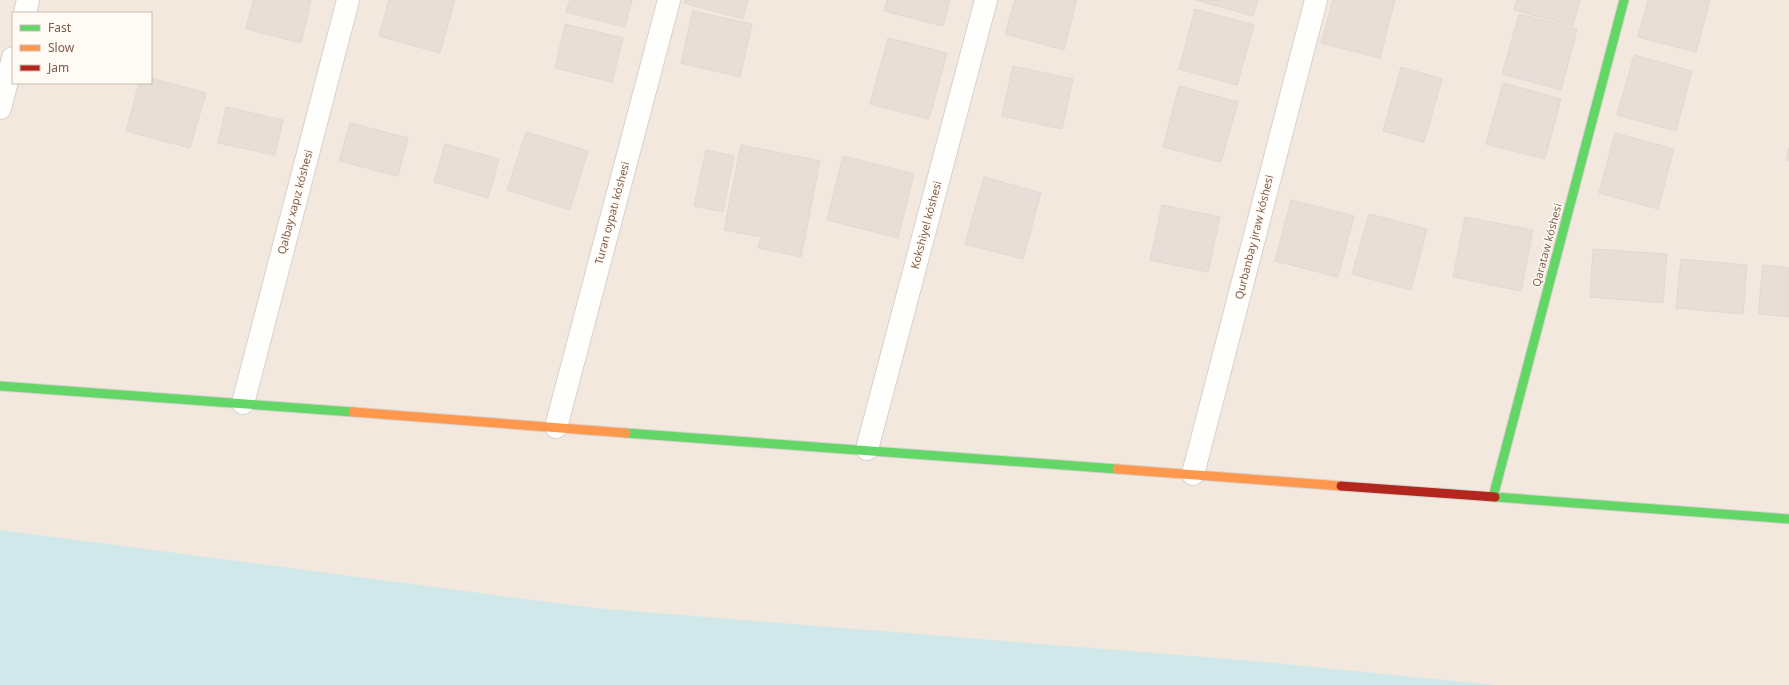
<svg xmlns="http://www.w3.org/2000/svg" width="1789" height="685" font-family="'Noto Sans',sans-serif">
  <style>
    .residential { fill: #f2e8de; fill-rule: evenodd }
    .water { fill: #d0e8ea }
    .building { fill: #e6ded7; stroke: #e2d8d2 }
    .lines { fill: none; stroke-linecap: round; stroke-linejoin: round }
    .street-casing { stroke: #d7d1cb; stroke-width: 24 }
    .fast-casing { stroke: #d9d2cb; stroke-width: 11 }
    .slow-casing { stroke: #d9d2cb; stroke-width: 11 }
    .jam-casing { stroke: #d9d2cb; stroke-width: 11 }
    .street { stroke: #fefefd; stroke-width: 22 }
    .fast { stroke: #63d668; stroke-width: 9 }
    .slow { stroke: #ff974d; stroke-width: 9 }
    .jam { stroke: #b3261e; stroke-width: 9 }
    .labels { text-anchor: middle; stroke-width: 3; stroke-linejoin: round; paint-order: stroke }
    .street-label { font-size: 11px; fill: #7a5c4d; stroke: #fffaf3 }
  </style>
  <rect width="100%" height="100%" fill="#f9f5f0"/>
  <path class="residential" d="M0,0H1789V685H0ZM13,13H151V83H13Z"/>
  <path class="water" d="M0,530L594,608L1254,661L1494,685H0Z"/>
  <path class="building" d="M253,0H311L301,43L246,29Z
    M389,0H455L440,53L379,36Z
    M570,0H632L625,27L566,12Z
    M685,0H748L743,19L684,3Z
    M887,0H950L943,26L884,11Z
    M1015,0H1077L1064,50L1005,34Z
    M1195,0H1258L1253,16Z
    M1333,0H1395L1380,58L1321,43Z
    M1517,0H1580L1573,26L1514,10Z
    M1648,0H1710L1696,52L1638,37Z
    M1195,9L1254,25L1237,85L1179,69Z
    M693,11L752,24L740,77L681,63Z
    M1519,14L1577,29L1561,90L1502,74Z
    M565,24L623,38L612,82L555,68Z
    M888,38L947,53L929,119L870,104Z
    M1634,55L1692,71L1676,131L1617,115Z
    M1013,66L1073,79L1062,129L1002,116Z
    M1401,67L1442,79L1424,142L1383,131Z
    M151,78L206,93L190,148L126,131L139,83H151Z
    M1503,83L1561,99L1545,159L1486,144Z
    M1179,86L1238,102L1221,162L1163,147Z
    M226,107L283,120L275,155L218,143Z
    M350,123L408,138L398,176L339,161Z
    M526,132L588,151L570,210L507,190Z
    M1615,133L1674,149L1658,209L1599,193Z
    M445,144L499,159L488,198L434,182Z
    M741,145L820,161L801,257L758,248L761,237L724,230Z
    M1789,148V161L1786,160Z
    M706,150L734,156L723,212L694,206Z
    M843,156L914,174L898,238L827,220Z
    M984,177L1041,193L1023,259L965,244Z
    M1291,200L1354,216L1338,277L1275,261Z
    M1162,205L1220,217L1208,272L1150,260Z
    M1369,214L1427,229L1411,290L1352,274Z
    M1465,217L1533,230L1521,291L1453,277Z
    M1593,249L1667,254L1663,303L1590,297Z
    M1681,259L1747,265L1743,314L1676,308Z
    M1763,265L1789,268V317L1758,314Z"/>
  <g class="lines">
    <defs>
      <path id="street" d="M25,13L28,0
        M0,108L13,58
        M243,403L348,0
        M556,427L669,0
        M867,449L986,0
        M1193,474L1316,0"/>
      <path id="fast" d="M0,386L353,412
        M626,433L1117,469
        M1493,497L1624,0
        M1495,497L1789,519"/>
      <path id="slow" d="M353,412L626,433
        M1117,469L1341,486"/>
      <path id="jam" d="M1341,486L1495,497"/>
    </defs>
    <use href="#street" class="street-casing"/>
    <use href="#fast" class="fast-casing"/>
    <use href="#slow" class="slow-casing"/>
    <use href="#jam" class="jam-casing"/>
    <use href="#street" class="street"/>
    <use href="#fast" class="fast"/>
    <use href="#slow" class="slow"/>
    <use href="#jam" class="jam"/>
  </g>
  <g class="labels">
    <g class="street-label">
      <text transform="translate(295 202) rotate(-75)" y="4">Qalbay xapız kóshesi</text>
      <text transform="translate(612 213) rotate(-75)" y="4">Turan oypatı kóshesi</text>
      <text transform="translate(926 225) rotate(-75)" y="4">Kokshiyel kóshesi</text>
      <text transform="translate(1254 237) rotate(-76)" y="4">Qurbanbay jıraw kóshesi</text>
      <text transform="translate(1547 245) rotate(-75)" y="4">Qarataw kóshesi</text>
    </g>
  </g>
  <rect x="12" y="12" width="140" height="72" fill="#fffaf3" stroke="#cabbb1"/>
  <rect x="20" y="25" width="20" height="6" fill="#63d668" stroke="#cabbb1"/>
  <text x="48" y="32" font-size="12" fill="#7a5c4d">Fast</text>
  <rect x="20" y="45" width="20" height="6" fill="#ff974d" stroke="#cabbb1"/>
  <text x="48" y="52" font-size="12" fill="#7a5c4d">Slow</text>
  <rect x="20" y="65" width="20" height="6" fill="#b3261e" stroke="#cabbb1"/>
  <text x="48" y="72" font-size="12" fill="#7a5c4d">Jam</text>
</svg>
